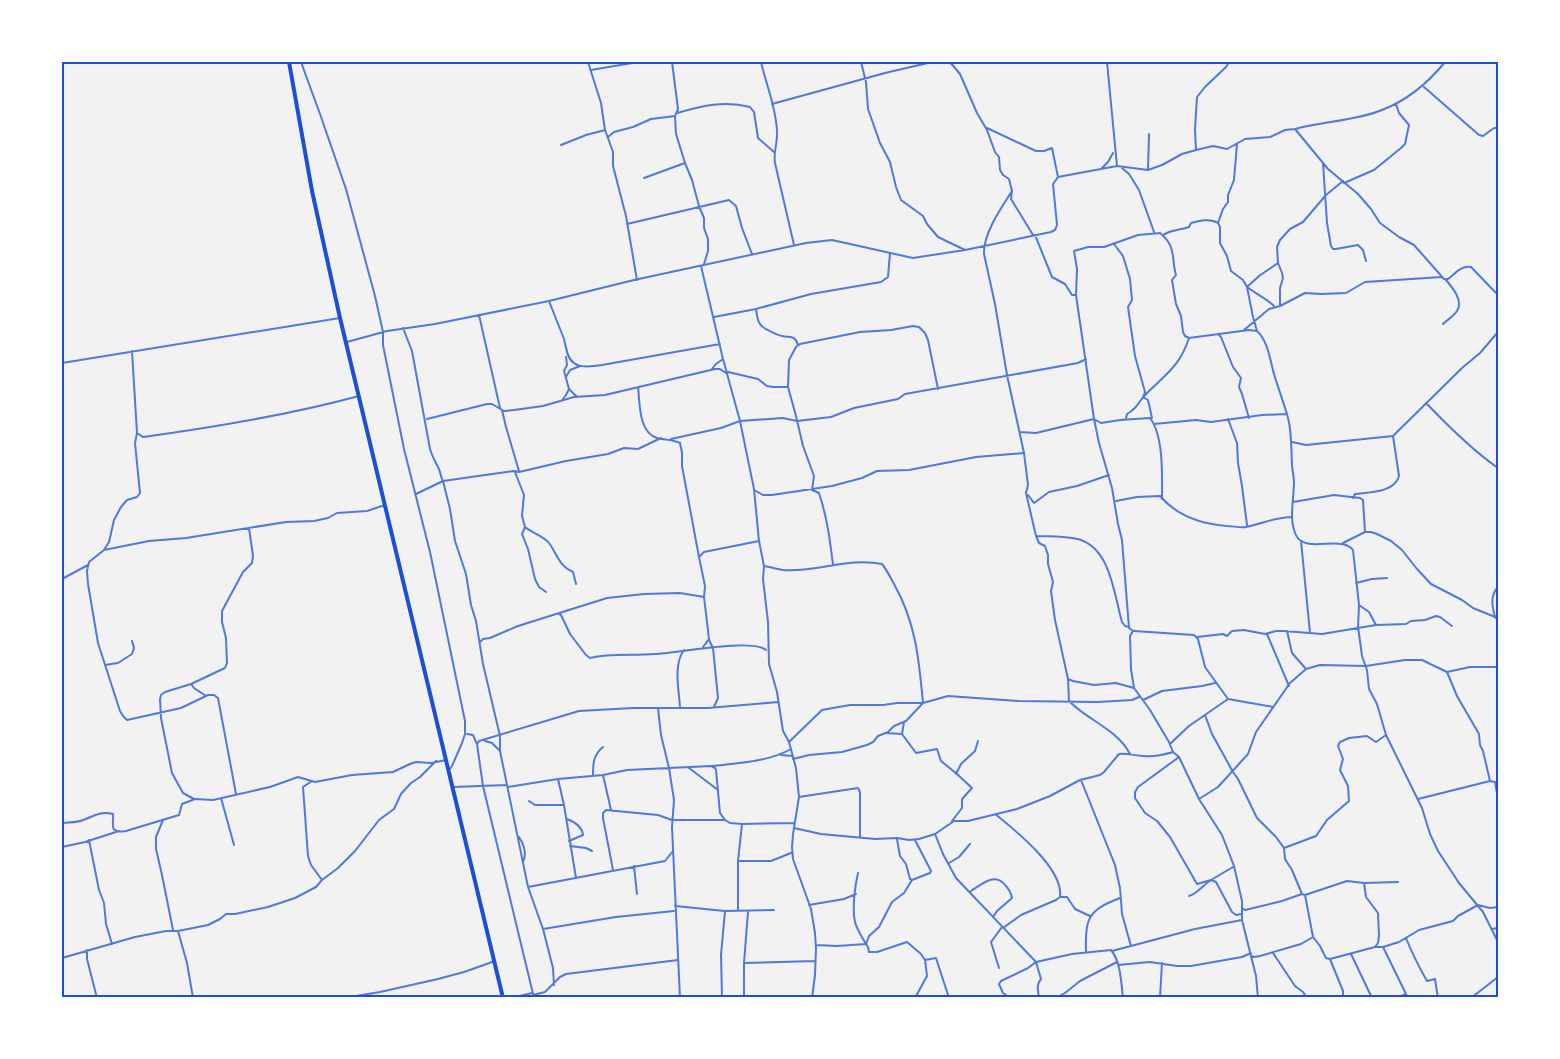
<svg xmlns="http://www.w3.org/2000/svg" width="1560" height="1059" font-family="'Nunito Sans',sans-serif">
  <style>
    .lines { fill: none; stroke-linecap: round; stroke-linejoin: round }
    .minor { stroke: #5277de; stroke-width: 2 }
    .trunk { stroke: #1d4ed8; stroke-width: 4 }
    .neatline { fill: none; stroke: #1d4ed8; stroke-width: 2 }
  </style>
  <rect width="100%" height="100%" fill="#f2f2f2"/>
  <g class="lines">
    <path class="minor" d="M301,62L320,114L346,189L375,296L383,332V345L404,449L430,552L465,721V734L462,743L452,766L449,770
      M588,62L601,103L605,130L613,152V166L626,216L637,280
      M672,62L678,109L675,116L676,134L685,163L692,180L699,206L704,218V228L708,239V251L704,264
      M761,62C766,84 776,107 777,131C778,142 773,152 775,163L794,245
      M861,62L866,82L868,109L880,143L890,162L896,187L901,200L923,216L927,224L938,237L965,250
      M950,62L960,74L977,113L987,130L995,152L999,157L1000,170L1003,175L1009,179L1012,191L1011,199L1033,235
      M1107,62L1117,166
      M591,70L638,62
      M1424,87L1479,135L1483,136L1494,128H1498
      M772,104L885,73L932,62
      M677,113C702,106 724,100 750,107L754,112L758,138L774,152
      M987,128L1036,151H1044L1052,148L1058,177
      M1295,129L1328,169L1358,194L1371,209L1380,223L1399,237L1414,245L1444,279H1448C1455,274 1461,265 1471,267L1498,295
      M608,137L614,132L633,127L651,119L675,116
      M561,145L586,135L605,130
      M1196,150L1195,129L1197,97L1205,87L1226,67L1229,62
      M1323,163L1327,223L1331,246L1333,249H1336L1358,245L1363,250L1366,261
      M1102,168L1108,162L1113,153
      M1122,168L1129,174L1139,190L1154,232
      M1148,170L1149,134
      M644,178L685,163
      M1344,183L1374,170L1401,148L1405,144L1409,125L1399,113L1396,104
      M1012,191C1001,208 983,234 984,254L995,304L1007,375L1024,453L1028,485L1026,493L1036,536L1039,543L1045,546L1048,555V564L1053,582L1051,591L1055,620L1068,679L1069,701C1087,720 1117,729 1130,754
      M1218,223L1223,209L1228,202V195L1234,180L1237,144
      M627,224L729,200L736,206L742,228L752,254
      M1035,235L1052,277L1065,284L1072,295H1076
      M1163,235C1170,230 1180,230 1189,227L1191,223C1199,221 1210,218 1218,223L1220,227V243L1227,256L1231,271L1243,280L1247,287L1253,317L1257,331
      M1114,244L1123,256L1130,279L1132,300L1128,307L1135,356L1145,392L1143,397L1148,400L1152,418
      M701,266L723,359L740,421L754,489L759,541L764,566L763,579L768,622L769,664L777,692L783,731L789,742L796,768L799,797L793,834L792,847L793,859L811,909L815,933L816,949L815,975L812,998
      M549,301L564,339L566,348
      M1274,306C1266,298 1256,294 1247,287L1259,276L1278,263
      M1280,306V288L1283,278L1282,273L1278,263L1277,247L1280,240L1290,229L1303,222L1326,195L1343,181
      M756,309C757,314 757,320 760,324C762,328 777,335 782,336C791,338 795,335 798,345
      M479,315L500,408
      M714,317L756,309L811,294L881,282L888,277L890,253
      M1443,324C1447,320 1454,316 1457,311C1464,301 1452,287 1446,280
      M403,328L412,351L430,449C432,456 435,461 438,467C441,472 440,476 443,481L450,509L455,541L466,574L471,605L476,621L483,664L500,736V751L528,887L543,929L553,968L554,985
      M1244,330L1269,309L1280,306L1305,293L1321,294L1346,293L1365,282L1442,277
      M1218,334L1221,337L1233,367L1241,378L1239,387L1242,394L1249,418
      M347,342L387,331L435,324L549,301L634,280L806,243L832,240L913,258L965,250L1051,232L1055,230L1057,225L1053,184L1058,177L1117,166L1148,170L1162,165L1182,154L1196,150L1213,146L1227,149L1245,139L1270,137L1285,130L1295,129C1323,121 1356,121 1382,110C1408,100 1428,83 1445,62
      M566,347C569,369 584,368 602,365L720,344
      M132,351L137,433L135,443L140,493L137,497L127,500L121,507L114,520L109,542L104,550L89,562L87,571L88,584L98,643L120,711L123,716L127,720L181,708L208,695H214L218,698L236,794
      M566,357L567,365L564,371L569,389L577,397
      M62,363L340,318
      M712,369L716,364L723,359
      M728,372L758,379L767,386L773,387H788
      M566,377L570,370L580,366
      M638,387C640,402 638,432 657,438C665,440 672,439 680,443L682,453V466L699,557
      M563,399L566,395L569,389
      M1426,403C1449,427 1472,450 1498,468
      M502,410L506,427L519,471
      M1126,418L1127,414C1139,407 1137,403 1146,394C1166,374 1180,366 1189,338
      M427,419L487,404H492L504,411L514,410L543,406L574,397L605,395L715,369H720L726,373
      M1228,419L1237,443L1238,463L1242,486L1247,525
      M1154,424L1196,420L1211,422L1262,415L1287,414
      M1020,432L1036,433L1094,419L1101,423L1120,420L1150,418C1164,436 1162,477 1162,499
      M137,433L143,437C216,427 289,415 359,396
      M671,439L721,428L740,421L783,418L797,421L831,417L854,408L898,399L905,394L1078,363L1086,359
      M1292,442L1306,445L1393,436L1462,368L1480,353L1498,332
      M515,472L524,495L522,516L525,527C532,533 544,536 549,543C557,554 559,566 573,572L576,584
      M754,490L763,495H772L832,486L862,478L877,471L909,470L976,457L1024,453
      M416,494L443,481L514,471L519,472L566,461L608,454L624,448L638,449L661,438
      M1028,495L1034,503L1049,492L1077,486L1109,475
      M1353,498L1355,494C1370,492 1394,493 1399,476L1393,436
      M1116,501L1137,497L1160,496C1177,516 1201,524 1227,526C1233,526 1240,528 1246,527C1262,524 1275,517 1292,517
      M1293,502L1334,495L1360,498L1363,500L1365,532
      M525,527L522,534L528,549L535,579L539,587L546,592
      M1036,536C1050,536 1064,536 1078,539C1111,548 1114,595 1122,622L1125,626L1129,627
      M1301,541L1310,633
      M1343,543L1365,532H1371L1377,534L1391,541L1402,550L1417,569L1431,584L1462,600L1473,608L1495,617L1498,620
      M104,550L149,541L186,538L286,522L314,521L328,518L337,513L367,511L385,505
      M833,565C830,540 827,517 819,493L812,490L814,476L803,446L796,416L788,387L789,360L796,347L800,344L860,332L891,330L913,326L919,327L925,333L928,340L938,389
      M764,566C770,567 777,569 783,570C816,573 848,557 882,564C887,570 890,577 894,584C916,623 919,660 923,703L906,721L894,726L888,732L878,736L873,742L867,745L842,752L809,755L793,759
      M62,579L88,565
      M1356,583L1372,579L1387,578
      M1359,605L1369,612L1376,625
      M559,614L561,615L570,634L586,655L590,658C611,653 633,656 655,654C677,653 751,638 766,650
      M1495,617C1492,606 1490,596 1498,587
      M1134,631L1194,635L1198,639L1205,667L1228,699L1273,707
      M1287,631L1292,653L1306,669
      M1267,634L1289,686
      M1197,637L1223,634L1227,636L1232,631L1244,630L1265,634L1276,631H1284L1322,634L1376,625L1406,624L1411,621L1425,620L1436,616L1440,617L1452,626
      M709,640L713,648L718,698L714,707
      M480,642L483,639L490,638L518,626L607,598L644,594L680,593L704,597
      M703,647L709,639L704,597L705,586L699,557L704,552L759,541
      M105,665L118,663L132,654L134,648L132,641
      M1447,672L1457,696L1479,734L1480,745L1483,751L1490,781L1495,782L1498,799
      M1068,679L1073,681L1094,685L1116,683L1134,688
      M191,684L194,688L206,696
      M1143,700L1162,691L1202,686L1215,683
      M680,707C679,690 673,665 684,650
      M658,708L661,735L669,768L674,800L672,827L680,998
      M1205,715L1212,734L1233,772L1238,779L1257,818L1276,837L1284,848L1285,859L1292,870L1302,894L1305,895L1313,937L1320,946L1326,958L1330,959L1343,991V998
      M886,733L902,734L916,753L937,749L941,761L957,774L972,788L962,799V808L952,821
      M467,734L473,735L477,744L483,786L534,998
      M902,734L904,722
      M485,741L492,743L500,751
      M789,742L822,710L850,705H883L897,703H923L948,696L1019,701L1098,702L1132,700L1139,697
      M1171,743L1189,726L1228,699
      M477,744L479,741L579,711L633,708H708L778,702
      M781,755L793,756
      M1179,757L1138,787L1135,792V798L1145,813L1157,821L1170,837L1197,884L1211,880L1233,867
      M712,766C738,763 768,762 791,749
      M689,768L718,790
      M956,774L961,764L975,751L978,741
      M603,775L611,810
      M593,776C593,764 593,755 603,747
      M558,779L564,805L576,878
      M1081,780L1115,865L1120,888L1122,914L1131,946
      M312,781L303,787L308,856L311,865L322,880
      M453,787L507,785
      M508,787L558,779L603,775L627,770L711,766L715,768L716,770L720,813L725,820L730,823L742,824L794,823
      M799,797L858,788L860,792V837
      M221,798L234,845
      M194,799L183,793L172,773L161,718L160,699L161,695L165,692L191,684L225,668L227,663L226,638L222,622V611L243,572L252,563L253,556L249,528
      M1199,799L1218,787L1248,754L1256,732L1290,683L1306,669L1320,665L1366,666L1405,660H1422L1447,672L1470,667H1498
      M1418,799L1490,781
      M529,801L535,805H564
      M1498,809V815
      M995,814C1015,830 1064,869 1060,897L1056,900L1021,915L1003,928
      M567,819C575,822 582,826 583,835L569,841
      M163,820L156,837V849L162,875L173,930
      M62,823C68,822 76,823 83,820C95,816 99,811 113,814C114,824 108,834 126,831L179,815L182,804L195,799L213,800L270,787L298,777L315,782L352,775L393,772L410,764L416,762L431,763L446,760
      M794,828L821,834L875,839L897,838L909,840L919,839L935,834L954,821H968L1017,809L1050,796L1080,780L1100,775L1104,772L1119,754C1128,753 1135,756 1144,756C1153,757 1163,755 1173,752
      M935,834L943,854L956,878L1036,962L1072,954L1111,950C1121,962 1121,982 1123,998
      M519,837C524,844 527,854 523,862
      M89,840L99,890L104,903L106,924L112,944
      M570,846L586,848L592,851
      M62,847L85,842L119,831
      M1284,848L1316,836L1327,820L1349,801L1348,786L1340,770L1343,759L1338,746L1340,742L1349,738L1367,736L1376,742L1386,735
      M738,861H771L791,853
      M949,863L959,857L970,844
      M634,866L637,894
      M613,870L603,818V813L606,810L658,815L672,820H725
      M858,873C855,886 852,908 855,922C857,930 862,937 866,944
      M912,880L930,873L931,871L915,840
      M1364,883L1366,897L1378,913L1379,936L1378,943L1375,947
      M528,887L665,861L673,851
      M971,891C982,884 995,872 1005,885C1009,889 1011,893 1012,898L997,911L993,917
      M1305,895L1347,881L1364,883L1398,882
      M1189,896C1198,893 1203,885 1211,880L1216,882L1232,912L1236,915L1242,914
      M1060,897H1067L1075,909L1090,916
      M809,905L844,899L856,894
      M675,906L725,911L774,910
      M1242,908L1245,910L1282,901L1302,894
      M738,910V861L742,824
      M543,929L616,917L674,911
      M1492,929L1498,928
      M178,931L187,963L193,998
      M1406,938C1412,953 1419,967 1427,981L1435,979L1438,998
      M866,944L869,936L879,927L892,902L904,893L912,880L910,879L906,864L900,856L897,839
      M816,945L837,946L866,944L868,947L869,952H877L907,942L921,954L925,960L936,958L949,998
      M1383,947L1408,998
      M87,950V959L97,998
      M1086,951C1085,917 1089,910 1120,898
      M1112,951L1195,929L1242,920
      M1273,953L1295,986L1303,992L1307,998
      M1351,954L1372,998
      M1251,956L1254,957L1260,956L1301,944L1313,937
      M62,958L135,937L166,931H178L208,925L220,919L226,914H235L268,907L295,898L316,887L322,880L338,868L355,851L379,820L394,809L401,794L411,783L420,777L436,761
      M1330,959L1375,947H1383L1399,942L1419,930L1453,921L1458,916L1478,905L1490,908L1498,907
      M744,963L815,961
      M1118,965L1150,962L1177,966H1191L1242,957L1251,953
      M999,968L991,942L1002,927
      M533,995L545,992L560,977L566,974L678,960
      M344,998L380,992L438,979L464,972L495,961
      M511,998L532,993
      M722,998L721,955L725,911
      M744,998V963L748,912
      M915,998L927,976L925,960
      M1010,998L1003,993L999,984L1001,981L1028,968L1036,962L1041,979C1036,985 1038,990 1039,998
      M1056,998L1065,993L1080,981L1117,962
      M1160,998L1162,963
      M1258,998L1256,976L1242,920V901L1234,866L1222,835L1199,799L1179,757L1173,752L1169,742L1150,710L1134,688L1131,669L1130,636L1133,631L1129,628L1122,540L1118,524L1112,488L1099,443L1094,419L1076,295L1077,269L1074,251L1088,247H1104L1138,235L1160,233C1177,247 1171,258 1176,275L1172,280L1176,304L1181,316L1183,332L1185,336L1189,338L1249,330L1257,331C1268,341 1270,360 1274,374C1278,388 1284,403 1288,418C1292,433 1291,448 1292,464C1292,470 1294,476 1294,482C1294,499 1288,522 1297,537C1308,553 1342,535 1353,550L1359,605L1358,627L1360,641L1362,656L1367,670L1369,689L1377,704L1386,735L1422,808L1430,834L1438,851L1459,883L1483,912L1498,942
      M1397,998L1406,994
      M1471,998L1498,977"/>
    <path class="trunk" d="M289,62L312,191L340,318L503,998"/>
  </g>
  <rect width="1560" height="1059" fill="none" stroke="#ffffff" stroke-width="126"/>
  <rect x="63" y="63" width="1434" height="933" class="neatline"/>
</svg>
